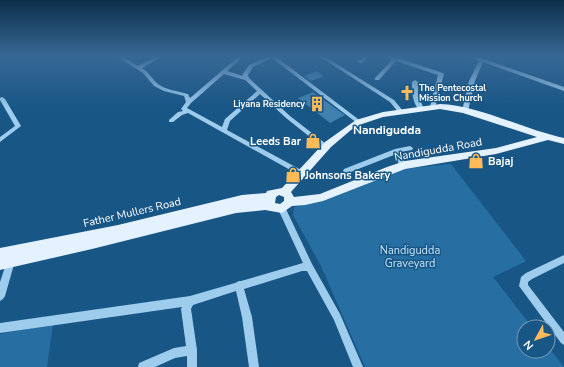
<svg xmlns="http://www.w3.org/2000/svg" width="564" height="367" font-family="'Nunito Sans',sans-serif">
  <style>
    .green { fill: #276fa3 }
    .building { fill: #4080af }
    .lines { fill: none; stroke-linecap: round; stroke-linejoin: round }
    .minor { fill: #9ecced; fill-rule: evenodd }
    .major { fill: #e4f2ff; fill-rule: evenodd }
    .labels { text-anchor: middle; stroke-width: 3; stroke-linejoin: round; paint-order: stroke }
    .far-poi-label { font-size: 9px; font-weight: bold; fill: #fff; stroke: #185686; text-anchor: start }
    .poi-label { font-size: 11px; font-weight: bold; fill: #fff; stroke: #185686; text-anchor: start }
    .street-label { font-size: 11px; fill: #fff; stroke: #185686 }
    .park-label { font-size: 11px; fill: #c3e3f9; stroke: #185686 }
    .neighbourhood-label { font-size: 12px; font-weight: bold; fill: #fff; stroke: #185686 }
  </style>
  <rect width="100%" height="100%" fill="#185686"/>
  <path class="green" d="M451,164L526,261L493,277L532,327H524V351H548V347L564,367H365L321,266L293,215L294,207L338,195L361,184L402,169Z
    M53,324L47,367H0V334Z"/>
  <path class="building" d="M317,71L324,76L311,81L304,76Z
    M313,92L339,111L345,115L330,123L298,98Z"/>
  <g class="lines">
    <path class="minor" d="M116,56H122L138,66L157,56H163L142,68C149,72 152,79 158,84C166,90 178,91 188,94L190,98L239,56H244L227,71L243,76L242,75L249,65L269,56H275L362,122L359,124L357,123L272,58L253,67L248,75L249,78L290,116L330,147L329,149H325L286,118L260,94L230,121L227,130L303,171L304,173L301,176L188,113L182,115L173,122H169V120L178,112L183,111L181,109L186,102L184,96L164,91L154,86L143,73ZM224,74L245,80L257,91L225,119L222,127L187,108L191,103Z
      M319,56H324L394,100L403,111V113H399L390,102Z
      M365,56H370L362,63H358V61Z
      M384,56L394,57L399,56L398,58L443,73L444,74L435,108H431L430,107L438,75L396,61L379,80H375V78L392,60Z
      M468,56H475L564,87V91L483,62L475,81L468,111L465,113L463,112L462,111L469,81L479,61Z
      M415,80L418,82V95L424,109L421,111C412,105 412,91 412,82Z
      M2,97L5,99L21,126L0,142V137L15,126L0,100V98Z
      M410,146L413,148L412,150L400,152L401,157L407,165L406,167H402L396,160L394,155L348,173H344L343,171L344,169L395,149Z
      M282,206L285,207L312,264L340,314L363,367H353L334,320L307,271H302L244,289L252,317L259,367H249L242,317L236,291L193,305L191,309L197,350V367H187V356L175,358L155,367H138L139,363L174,348L186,346L181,309L182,307L0,333V323L190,296L235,283L239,281H241L303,263L278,209L279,207Z
      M564,255V263L532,279L528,282V285L564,332V345L561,343L519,286L521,277L526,273Z
      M11,257L14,258L15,261L5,296L3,299L0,301V282L8,258Z"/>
    <path class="major" d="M440,104C478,105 525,130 564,138V144L548,140L496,154L405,169L323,201L305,205L292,206L282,213L265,210L236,213L92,249L0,270V248L118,225L242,195L266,193L267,191L282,188L325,142L356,120L383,112ZM440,109L463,113L537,137L496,148L405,161L387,167L320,194L294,197L291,192L331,147L351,130L362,124L383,117ZM279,195L284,197V201L280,204L275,203L276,197Z"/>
  </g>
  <linearGradient id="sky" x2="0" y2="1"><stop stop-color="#0d2f4a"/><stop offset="0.52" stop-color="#376895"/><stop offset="1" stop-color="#376895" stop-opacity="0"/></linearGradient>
  <rect width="564" height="108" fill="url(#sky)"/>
  <defs>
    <symbol id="church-bare" viewBox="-9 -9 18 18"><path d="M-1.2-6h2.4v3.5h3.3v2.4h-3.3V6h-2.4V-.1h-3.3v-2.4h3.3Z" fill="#ffba5a" stroke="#185686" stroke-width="2.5" paint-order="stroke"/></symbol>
    <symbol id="building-bare" viewBox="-9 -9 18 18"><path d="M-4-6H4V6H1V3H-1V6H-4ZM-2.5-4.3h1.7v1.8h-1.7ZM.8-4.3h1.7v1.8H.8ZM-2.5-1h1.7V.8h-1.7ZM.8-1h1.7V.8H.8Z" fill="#ffba5a" stroke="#185686" stroke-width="2.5" paint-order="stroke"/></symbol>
    <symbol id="shop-bare" viewBox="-9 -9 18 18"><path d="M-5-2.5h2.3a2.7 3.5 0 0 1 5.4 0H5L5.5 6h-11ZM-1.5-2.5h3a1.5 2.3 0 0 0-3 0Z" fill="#ffba5a" stroke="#185686" stroke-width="2.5" paint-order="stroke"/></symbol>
  </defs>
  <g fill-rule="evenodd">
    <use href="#church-bare" x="396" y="82" width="22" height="22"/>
    <use href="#building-bare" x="306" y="93" width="22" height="22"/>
    <use href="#shop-bare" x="302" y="130" width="22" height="22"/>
    <use href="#shop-bare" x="465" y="150" width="22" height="22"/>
    <use href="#shop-bare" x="282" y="164" width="22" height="22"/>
  </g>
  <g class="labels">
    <g class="far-poi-label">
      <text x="419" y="91">The Pentecostal<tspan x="419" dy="10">Mission Church</tspan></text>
      <text x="305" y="107" text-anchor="end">Liyana Residency</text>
    </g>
    <g class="poi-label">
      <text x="301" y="145" text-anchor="end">Leeds Bar</text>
      <text x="488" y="165">Bajaj</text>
      <text x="305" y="179">Johnsons Bakery</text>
    </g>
    <g class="street-label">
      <text transform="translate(438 149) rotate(-10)" y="4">Nandigudda Road</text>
      <text transform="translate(132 212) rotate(-13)" y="4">Father Mullers Road</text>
    </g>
    <g class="park-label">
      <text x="410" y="254">Nandigudda<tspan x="410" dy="13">Graveyard</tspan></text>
    </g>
    <g class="neighbourhood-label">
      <text x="387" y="134">Nandigudda</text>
    </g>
  </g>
  <g transform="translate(536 339) rotate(230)"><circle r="19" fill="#185686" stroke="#749ab6"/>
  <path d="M0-3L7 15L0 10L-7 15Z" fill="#ffba5a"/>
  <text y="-6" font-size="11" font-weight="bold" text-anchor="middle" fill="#ffffff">N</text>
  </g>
</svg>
